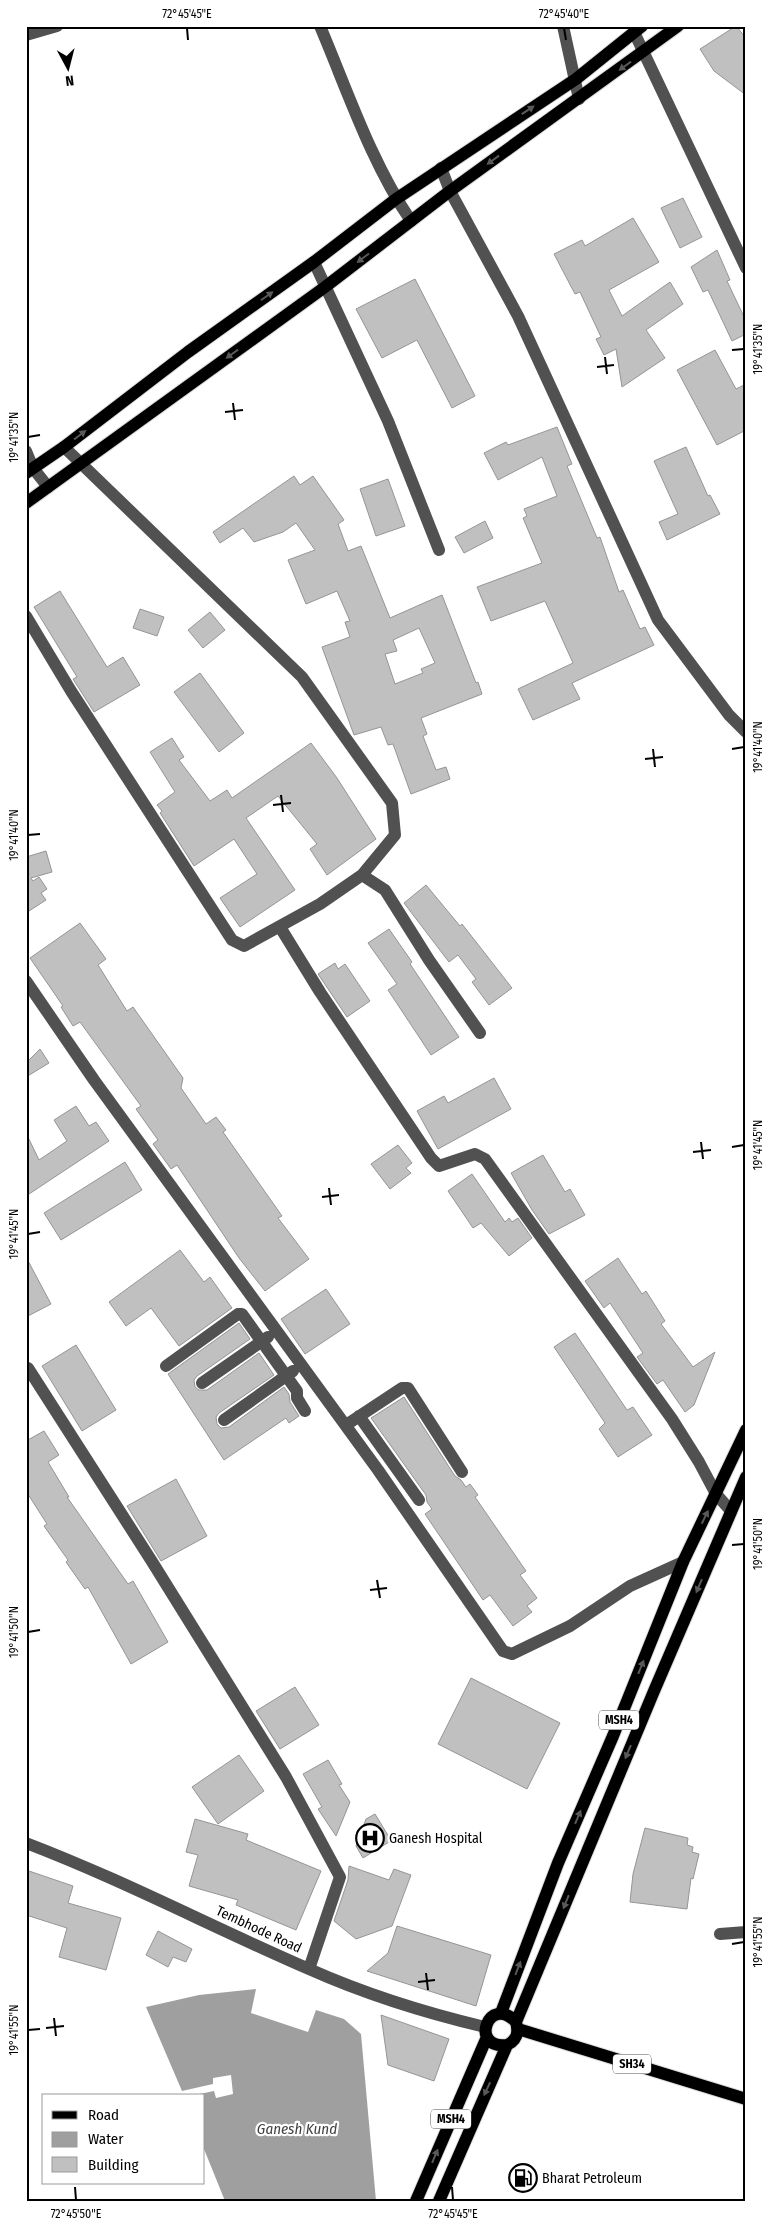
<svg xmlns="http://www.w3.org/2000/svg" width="772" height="2227" font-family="'Fira Sans Condensed',sans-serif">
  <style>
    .water { fill: #9f9f9f }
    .building { fill: #c0c0c0; stroke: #959595; fill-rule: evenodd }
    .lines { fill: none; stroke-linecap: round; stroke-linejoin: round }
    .major-casing { stroke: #dbdbdb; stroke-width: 14 }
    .minor { stroke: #515151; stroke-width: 12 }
    .major { stroke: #000; stroke-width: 12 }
    .oneway { fill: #595959 }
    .ticks { fill: none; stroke: #000; stroke-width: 2 }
    .labels { text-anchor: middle; stroke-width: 4.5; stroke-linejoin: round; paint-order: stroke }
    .shield { fill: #fff; stroke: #4c4c4c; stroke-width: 1 }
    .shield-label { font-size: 12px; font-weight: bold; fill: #000 }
    .poi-label { font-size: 14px; fill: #000; stroke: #fff; text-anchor: start }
    .street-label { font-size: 14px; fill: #000; stroke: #fff }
    .water-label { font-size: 15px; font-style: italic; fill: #404040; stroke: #fff }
    .neatline { fill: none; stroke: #000; stroke-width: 2 }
    .ticks-label { font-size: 12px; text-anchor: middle; fill: #000 }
  </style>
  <rect width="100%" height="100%" fill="#fff"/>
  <path class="water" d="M256,1989L251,2013L308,2032L316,2010L344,2019L361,2034L376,2201H225L204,2149V2096H190L214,2091L216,2098L233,2094L231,2075L213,2078V2084L182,2091L146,2007L199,1995Z"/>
  <path class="building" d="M736,26L746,38V95L714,71L700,49Z
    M683,198L702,237L680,248L661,208Z
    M633,218L659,262L609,290L622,316L670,282L683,304L646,330L665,358L622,387L616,349L604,355L596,339L601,337L580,292L575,294L554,254L582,240L585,246Z
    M717,250L730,280L727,281L746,321V334L732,341L708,290L703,292L691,267Z
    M415,279L475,396L452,408L417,340L382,358L356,309Z
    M715,350L736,389L746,384V430L717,445L677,370Z
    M557,427L572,464L567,466L597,538L600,537L619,592L623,590L640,629L645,627L654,645L572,683L580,699L533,720L518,689L573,663L545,601L491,621L477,587L542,563L523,518L527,516L524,509L557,496L542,457L498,480L484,453L506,442L508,445Z
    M686,447L708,496L710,495L720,514L667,540L659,522L678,514L654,461Z
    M294,476L300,485L313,476L344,520L338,524L348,551L361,546L390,618L442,595L476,683L478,682L482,694L421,718L427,734L423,736L436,770L446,767L450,779L411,794L393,744L388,745L381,727L354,735L322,647L350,637L345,622L350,621L337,591L306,604L288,560L315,550L296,523L283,532L254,542L243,528L220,543L213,532ZM419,628L435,663L421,669L423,673L395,684L385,654L397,651L393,640Z
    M388,479L405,526L376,536L360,489Z
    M485,521L493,538L464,553L455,537Z
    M60,591L107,667L123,657L140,685L94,712L73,679L77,677L34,607Z
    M140,609L164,617L157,636L133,628Z
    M210,612L225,630L203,648L188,630Z
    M200,673L244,733L219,752L174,692Z
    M172,738L184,757L179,760L210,801L227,790L232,798L311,743L337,778L376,839L327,875L310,849L317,844L278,796L246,818L295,890L240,927L220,898L257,874L234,839L194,866L160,813L162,811L157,805L175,792L150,752Z
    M46,851L52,872L31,878L33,881L39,877L47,889L41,893L46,900L26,913V871L29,875L26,857Z
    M426,885L460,926L462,924L512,988L489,1005L472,982L476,979L458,955L449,962L404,903Z
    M80,923L106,959L98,965L127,1011L133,1007L183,1078L181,1088L206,1124L216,1117L226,1130L223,1132L282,1216L278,1218L309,1259L265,1291L239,1258L177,1165L171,1169L153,1144L158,1140L136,1109L141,1106L80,1022L73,1026L61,1007L63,1006L30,958Z
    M389,929L412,962L410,964L459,1037L431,1055L388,990L397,984L368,943Z
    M335,963L338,969L345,964L370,1001L347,1017L318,974Z
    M40,1049L49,1063L26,1077V1063Z
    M494,1078L511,1109L438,1149L417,1111L444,1096L448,1103Z
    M76,1106L89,1126L96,1122L109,1141L26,1196V1133L39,1160L67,1141L54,1120Z
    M398,1145L412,1163L406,1168L411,1173L390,1189L371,1164Z
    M543,1155L565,1192L570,1189L585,1215L549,1234L532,1210L511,1173Z
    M125,1162L142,1190L61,1240L44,1213Z
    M472,1174L505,1222L509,1218L512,1222L518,1218L532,1238L509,1256L481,1223L473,1228L448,1191Z
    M180,1250L204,1282L210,1277L232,1308L179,1346L151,1308L126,1326L109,1302Z
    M26,1257L51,1304L26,1317Z
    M618,1258L642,1294L646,1291L665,1321L661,1324L693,1367L715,1352L694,1405L685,1412L663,1380L657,1384L637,1357L643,1353L610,1303L604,1308L585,1281Z
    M326,1289L350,1324L305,1354L281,1319Z
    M239,1323L250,1339L197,1376L194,1380L195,1387L199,1390H207L259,1353L274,1375L219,1413L216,1417L217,1424L221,1428L229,1427L284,1387L289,1394L290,1402L299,1416L289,1423L286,1418L224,1460L168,1374Z
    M575,1333L627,1410L633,1407L652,1435L618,1457L599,1429L605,1423L554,1347Z
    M76,1345L116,1410L82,1431L42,1366Z
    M404,1397L455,1476L461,1480L466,1487L470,1484L478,1495L475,1497L526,1571L520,1575L537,1598L527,1606L532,1612L513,1626L490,1595L483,1600L425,1514L432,1509L427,1502L426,1495L371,1418Z
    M44,1431L59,1455L48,1462L69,1497H67L128,1584L133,1581L168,1642L131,1664L88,1587L85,1589L66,1562L68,1560L44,1526L47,1524L26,1491V1441Z
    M176,1479L207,1536L161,1561L127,1506Z
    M471,1678L560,1723L527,1789L438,1744Z
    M295,1687L319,1725L280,1749L256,1711Z
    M239,1755L264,1791L218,1824L192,1787Z
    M328,1760L342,1784L339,1785L350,1802L336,1836L318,1809L322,1807L303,1774Z
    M375,1814L389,1837V1842L363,1858L356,1846L366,1819Z
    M195,1819L248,1834L246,1840L321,1871L296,1930L236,1905L238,1900L189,1886L198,1855L186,1852Z
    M645,1828L688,1838L687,1845L693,1847L692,1852L699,1854L693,1879L691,1878L687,1909L630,1902L633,1874Z
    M349,1866L389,1880L394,1869L411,1875L392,1926L356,1939L334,1921L348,1880Z
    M26,1870L73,1886L68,1903L121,1918L106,1970L59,1957L67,1928L26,1915Z
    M397,1926L491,1955L476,2006L367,1971L388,1953Z
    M158,1931L192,1949L186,1962L173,1957L168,1967L146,1955Z
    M381,2015L449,2039L434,2081L388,2065Z"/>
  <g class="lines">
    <defs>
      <path id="major" d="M26,473L64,447L188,352L314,262L396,199L576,79L642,26
        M26,503L325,287L450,191L678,26
        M501,2013L558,1863L613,1736L683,1562L746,1430
        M516,2022L654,1691L746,1477
        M518,2029L746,2099
        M416,2201L487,2037
        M439,2201L507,2045C517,2040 519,2033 516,2022C488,1993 469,2050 507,2045"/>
    </defs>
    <use href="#major" class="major-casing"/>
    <path class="minor" d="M320,26C348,92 371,162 411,221
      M563,26L579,99
      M634,32L746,268
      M26,35L57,26
      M441,168L450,191L518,316L658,620L729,715L746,732
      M314,262L388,421L439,550
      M64,447L302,677L392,803L395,835L362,875
      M26,451L33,468L48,487
      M26,616L71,691L232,940L244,946L320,904L362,875L385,890L429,960L480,1033
      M280,927L320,992L431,1158L439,1166L475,1154L485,1159L672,1419L699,1462L716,1494L731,1511
      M26,981L94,1080L378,1470L503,1651L512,1654L570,1626L630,1586L683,1562
      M166,1366L238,1314H242L297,1391V1398L305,1411
      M26,1369L28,1368L151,1560L286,1777L340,1877L309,1969
      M202,1383L268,1337
      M359,1416L419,1500
      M224,1420L293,1371
      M346,1425L402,1388H408L462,1472
      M26,1843C123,1880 214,1928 309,1969C365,1994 426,2013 485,2027
      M720,1934L746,1932"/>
    <use href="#major" class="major"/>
  </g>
  <defs><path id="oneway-solid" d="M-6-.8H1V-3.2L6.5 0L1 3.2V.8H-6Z" transform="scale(1.25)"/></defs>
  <g class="oneway">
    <use href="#oneway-solid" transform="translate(625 66) rotate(144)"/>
    <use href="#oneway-solid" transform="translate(528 110) rotate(-33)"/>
    <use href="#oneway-solid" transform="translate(493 160) rotate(144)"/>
    <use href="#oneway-solid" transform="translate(363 258) rotate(143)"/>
    <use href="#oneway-solid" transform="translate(267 296) rotate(-35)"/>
    <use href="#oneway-solid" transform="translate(232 354) rotate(144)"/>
    <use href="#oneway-solid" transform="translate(80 435) rotate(-37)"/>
    <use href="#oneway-solid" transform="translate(705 1517) rotate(-64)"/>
    <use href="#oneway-solid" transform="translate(699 1586) rotate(113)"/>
    <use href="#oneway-solid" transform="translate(641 1667) rotate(-68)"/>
    <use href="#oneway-solid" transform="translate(628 1752) rotate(113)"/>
    <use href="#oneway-solid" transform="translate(578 1817) rotate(-67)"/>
    <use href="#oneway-solid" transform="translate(566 1902) rotate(112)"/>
    <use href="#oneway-solid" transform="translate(518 1968) rotate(-69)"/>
    <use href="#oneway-solid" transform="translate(487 2089) rotate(115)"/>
    <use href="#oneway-solid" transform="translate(435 2156) rotate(-67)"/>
  </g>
  <path class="ticks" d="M187,28L188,40M564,28L566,40M732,350L744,349M605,357L607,374M597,367L614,365M233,403L235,420M225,412L243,410M28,437L40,435M653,749L655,767M732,749L744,747M645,759L663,757M281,795L283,812M273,805L291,803M28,835L40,834M701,1142L703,1159M732,1147L744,1145M693,1152L711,1150M329,1188L331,1205M322,1197L339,1195M28,1234L40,1232M732,1545L744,1544M377,1580L380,1598M370,1590L387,1588M28,1632L40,1630M732,1944L744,1942M426,1973L428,1990M418,1982L435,1980M54,2018L56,2036M46,2028L64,2026M28,2030L40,2029M75,2187L76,2200M452,2187L453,2200"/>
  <defs>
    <symbol id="hospital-ring" viewBox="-11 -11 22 22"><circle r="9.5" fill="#fff" stroke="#000" stroke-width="1.5"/><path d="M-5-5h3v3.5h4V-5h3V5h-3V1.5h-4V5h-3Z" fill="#000"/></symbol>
    <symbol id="fuel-ring" viewBox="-11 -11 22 22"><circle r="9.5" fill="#fff" stroke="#000" stroke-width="1.5"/><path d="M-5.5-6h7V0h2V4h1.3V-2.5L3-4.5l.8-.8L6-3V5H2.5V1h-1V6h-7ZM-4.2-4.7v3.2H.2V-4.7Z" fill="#000"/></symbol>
  </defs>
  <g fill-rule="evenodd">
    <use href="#hospital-ring" x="354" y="1822" width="32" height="32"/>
    <use href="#fuel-ring" x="507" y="2162" width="32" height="32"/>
  </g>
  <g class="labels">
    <g class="shield">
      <rect x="599" y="1710.5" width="40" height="19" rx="4"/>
      <rect x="613" y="2054.5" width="38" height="19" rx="4"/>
      <rect x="431" y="2109.5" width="40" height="19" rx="4"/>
    </g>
    <g class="shield-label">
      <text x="619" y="1724">MSH4</text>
      <text x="632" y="2068">SH34</text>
      <text x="451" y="2123">MSH4</text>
    </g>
    <g class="poi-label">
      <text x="389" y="1843">Ganesh Hospital</text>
      <text x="542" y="2183">Bharat Petroleum</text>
    </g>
    <g class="street-label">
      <text transform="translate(259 1929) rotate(25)" y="5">Tembhode Road</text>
    </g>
    <g class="water-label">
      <text x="297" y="2134">Ganesh Kund</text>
    </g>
  </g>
  <rect width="772" height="2227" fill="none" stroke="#ffffff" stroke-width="55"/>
  <rect x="42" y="2094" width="162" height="90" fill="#ffffff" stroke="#999999"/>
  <rect x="52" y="2111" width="25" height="8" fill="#000000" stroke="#999999"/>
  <text x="88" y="2120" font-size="15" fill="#000000">Road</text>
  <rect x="52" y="2132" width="25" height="15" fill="#9f9f9f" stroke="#999999"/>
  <text x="88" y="2144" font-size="15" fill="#000000">Water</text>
  <rect x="52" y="2157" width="25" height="15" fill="#c0c0c0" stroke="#999999"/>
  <text x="88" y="2170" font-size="15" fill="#000000">Building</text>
  <g transform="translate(68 68) rotate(173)" stroke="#ffffff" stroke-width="4" paint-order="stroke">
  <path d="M0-4L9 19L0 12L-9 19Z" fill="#000000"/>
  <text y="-8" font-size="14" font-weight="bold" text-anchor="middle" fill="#000000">N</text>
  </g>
  <rect x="28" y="28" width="716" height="2172" class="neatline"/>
  <g class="ticks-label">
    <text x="187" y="18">72°45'45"E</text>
    <text x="564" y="18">72°45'40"E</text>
    <text transform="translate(758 349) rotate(-90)" y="4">19°41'35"N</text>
    <text transform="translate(14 437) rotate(-90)" y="4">19°41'35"N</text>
    <text transform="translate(758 747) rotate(-90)" y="4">19°41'40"N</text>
    <text transform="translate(14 835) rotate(-90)" y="4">19°41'40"N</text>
    <text transform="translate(758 1145) rotate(-90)" y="4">19°41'45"N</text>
    <text transform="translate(14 1234) rotate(-90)" y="4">19°41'45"N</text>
    <text transform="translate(758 1544) rotate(-90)" y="4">19°41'50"N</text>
    <text transform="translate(14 1632) rotate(-90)" y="4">19°41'50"N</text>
    <text transform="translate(758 1942) rotate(-90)" y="4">19°41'55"N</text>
    <text transform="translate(14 2030) rotate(-90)" y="4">19°41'55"N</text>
    <text x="76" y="2218">72°45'50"E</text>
    <text x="453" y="2218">72°45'45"E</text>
  </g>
</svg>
